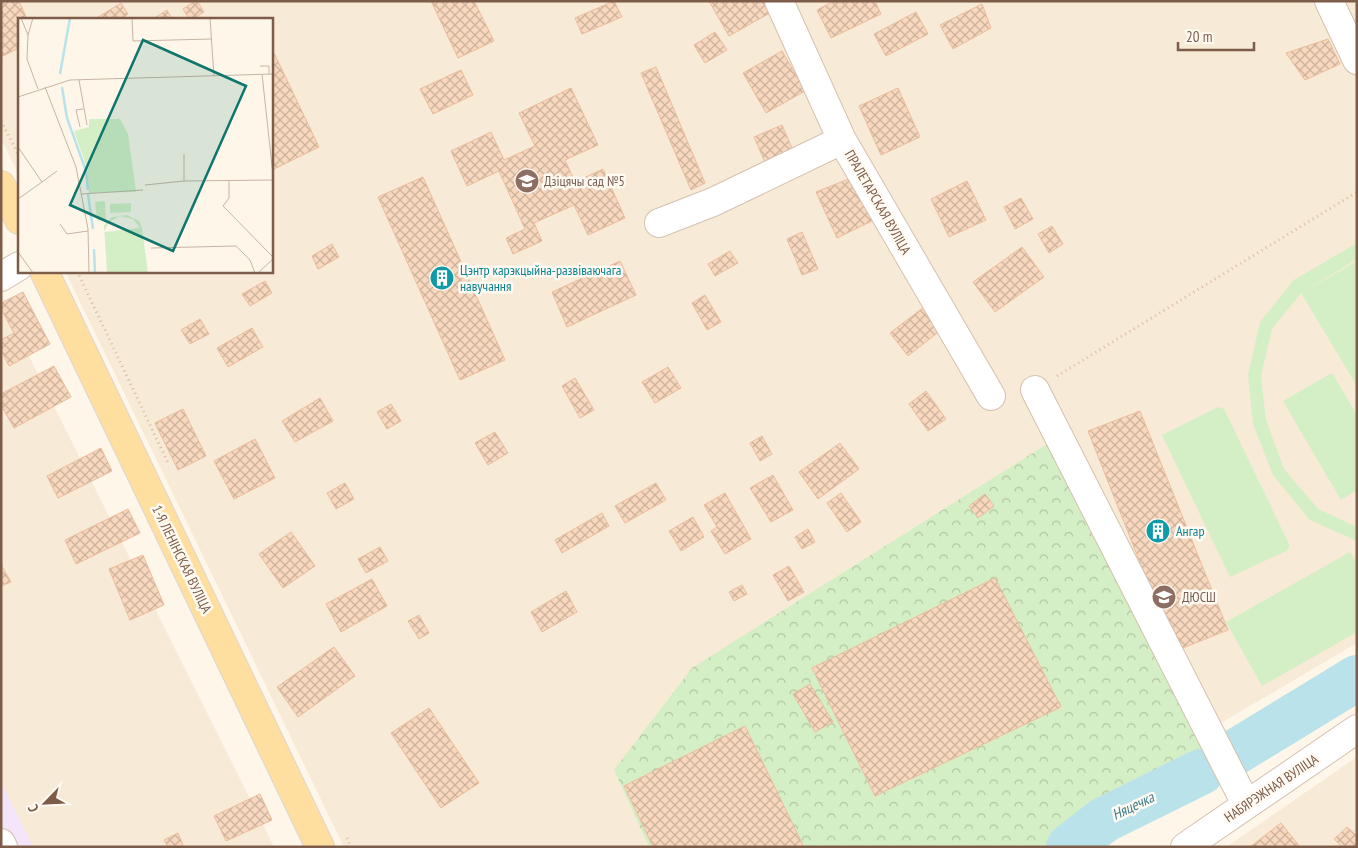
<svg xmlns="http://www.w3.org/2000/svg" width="1358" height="848" font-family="'PT Sans Narrow',sans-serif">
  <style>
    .residential { fill: #f7ead7 }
    .education { fill: #f4e5fb }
    .forest { fill: url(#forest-crowns) }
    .pitch { fill: #d4efc5 }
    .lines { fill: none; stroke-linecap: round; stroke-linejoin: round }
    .river { stroke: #bae2eb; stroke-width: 46 }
    .building { fill: url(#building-cross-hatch); stroke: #ecbd9c }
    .minor-casing { stroke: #d5c1b0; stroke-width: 30 }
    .major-casing { stroke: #ddd5d0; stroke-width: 30 }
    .path { stroke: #ddba9f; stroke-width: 3; stroke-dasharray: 1 4; stroke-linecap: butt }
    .minor { stroke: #fff; stroke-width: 28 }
    .major { stroke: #ffdfa0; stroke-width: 28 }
    .labels { text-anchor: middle; stroke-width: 5; stroke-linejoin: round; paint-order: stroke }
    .education-label { font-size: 14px; fill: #785e54; stroke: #fffaf2; text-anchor: start }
    .street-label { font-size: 14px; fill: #7d5d49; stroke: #fffaf2 }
    .culture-label { font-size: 14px; fill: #0d838f; stroke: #fffaf2; text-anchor: start }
    .water-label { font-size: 15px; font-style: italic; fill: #3c7b8b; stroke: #fffaf2 }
    .inset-river { fill: none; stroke: #bae2eb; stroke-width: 2.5 }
    .inset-road { fill: none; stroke: #c6b4a4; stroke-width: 1 }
    .view { fill: #0f766e; fill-opacity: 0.15; stroke: #0f766e; stroke-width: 2.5 }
    .inset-edge { fill: none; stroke: #7d5d49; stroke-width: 2.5 }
  </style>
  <defs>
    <pattern id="forest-crowns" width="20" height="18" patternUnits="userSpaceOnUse" patternTransform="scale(1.25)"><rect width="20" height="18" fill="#d4efc5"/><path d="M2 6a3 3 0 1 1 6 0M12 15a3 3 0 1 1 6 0" fill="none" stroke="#b1c5a2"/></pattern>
    <pattern id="building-cross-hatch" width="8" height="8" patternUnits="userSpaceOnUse" patternTransform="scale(1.25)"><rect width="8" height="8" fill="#f7d7be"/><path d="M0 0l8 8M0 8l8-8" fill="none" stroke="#cdb29c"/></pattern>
  </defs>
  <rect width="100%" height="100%" fill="#fef7e9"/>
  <path class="residential" d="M1,1H1357V643L1209,730L614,770L649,847H344L65,271H271V19H19V175L1,139Z
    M1,300L274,847H1Z
    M1357,757V847H1226Z"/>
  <path class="education" d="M1,782L33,847H1Z"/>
  <path class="forest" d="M1069,430L1220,753L1112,802L1049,847H649L614,770L692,668Z"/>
  <path class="pitch" d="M1357,243V259L1302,293L1357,261V386L1301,293L1272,329L1261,376L1266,420L1284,469L1318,509L1357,527V541L1310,520L1273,475L1253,424L1248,375L1260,322L1294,280Z
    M1332,373L1357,415V490L1341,500L1283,401Z
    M1218,407L1224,409L1289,544V548L1286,551L1230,577L1162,435Z
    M1350,552L1357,563V632L1262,686L1226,622Z"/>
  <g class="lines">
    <path class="river" d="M1229,756L1357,678
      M1069,847L1104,820L1201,772"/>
  </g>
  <path class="building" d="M1,1H19L27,19H19V48L3,56L1,52Z
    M195,1H197L204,12L193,19H189L183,9Z
    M431,1H474L494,41L458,58Z
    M614,1L622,17L582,34L575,18Z
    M709,1H763L770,13L729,36Z
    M834,1H875L881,14L831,38L817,10Z
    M121,3L128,14L121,19H95Z
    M982,4L991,28L953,49L940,25Z
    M167,10L172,19H153Z
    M916,12L928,34L886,56L874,34Z
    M715,32L727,50L705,63L694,45Z
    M1328,39L1340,64L1305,80L1286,53Z
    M782,51L805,91L766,113L743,73Z
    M274,53L319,147L274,169L271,164V55Z
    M656,67L705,183L691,190L641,73Z
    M461,70L473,95L433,114L420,89Z
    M571,88L598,145L565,160L575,182L603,169L625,218L588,235L574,205L534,223L542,241L513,254L506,238L525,229L499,171L467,186L451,151L491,132L504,160L535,146L519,113Z
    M898,88L920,137L881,155L859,106Z
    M782,125L795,155L767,167L754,137Z
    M423,177L505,360L460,380L378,197Z
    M851,178L874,220L837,238L816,192Z
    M967,181L986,220L949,237L931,199Z
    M1021,198L1033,219L1015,229L1004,207Z
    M1052,226L1063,244L1049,253L1038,234Z
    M802,232L818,269L802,275L787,239Z
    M332,244L339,257L318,269L312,256Z
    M1022,247L1044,277L995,312L973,282Z
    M730,251L738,263L715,276L708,264Z
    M620,261L636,295L567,327L552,292Z
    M265,281L272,293L250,306L242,294Z
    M23,292L50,344L9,366L1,350V340L14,333L1,309V303Z
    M705,295L721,322L707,330L692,303Z
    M924,307L941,330L908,356L890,333Z
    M200,319L209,334L190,344L181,330Z
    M252,328L263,347L228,367L217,348Z
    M54,366L71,397L14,428L1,405V394Z
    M668,367L681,388L655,403L642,382Z
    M575,378L594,410L580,418L562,386Z
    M926,391L946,419L928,431L909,404Z
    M320,398L333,421L295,442L282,421Z
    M391,404L401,421L387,429L377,412Z
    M183,409L206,456L178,470L155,423Z
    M1140,411L1228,630L1175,651L1088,431Z
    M495,432L508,453L488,465L475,443Z
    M762,436L772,454L760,461L750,443Z
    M255,439L275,478L234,499L214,461Z
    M840,443L859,469L818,499L799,472Z
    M101,448L112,471L58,498L47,476Z
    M773,475L793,510L771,522L750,488Z
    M345,483L354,499L336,509L327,493Z
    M656,483L666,500L625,523L615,506Z
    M725,493L751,539L725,554L711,531L717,527L704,505Z
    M841,493L861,522L847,532L827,503Z
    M985,494L994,506L978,518L969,506Z
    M128,509L140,533L76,564L65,540Z
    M602,513L609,526L562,553L555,540Z
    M693,517L704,537L681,551L669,531Z
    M808,529L815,542L802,549L795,537Z
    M291,532L315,566L283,588L259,554Z
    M380,547L388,561L366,573L358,559Z
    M143,555L164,605L130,620L109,569Z
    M1,565L11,582L1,586Z
    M789,566L804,592L788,601L773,575Z
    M995,578L1061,707L875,796L812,668Z
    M372,579L387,606L341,632L326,604Z
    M742,585L747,594L734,601L729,592Z
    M566,591L577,612L542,632L531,612Z
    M419,615L429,633L419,639L408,621Z
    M334,647L355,676L298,717L277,687Z
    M810,684L833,722L815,732L793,694Z
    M429,708L479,783L441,808L391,733Z
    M745,726L804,847H653L624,786Z
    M260,794L272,820L226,841L214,816Z
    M1281,823L1300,847H1250Z
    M1347,827L1357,836V847H1342L1334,839Z
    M178,833L183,845L180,847H168L164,840Z"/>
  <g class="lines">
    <defs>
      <path id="minor" d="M779,1L842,140L991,396
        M1329,1L1357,60
        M659,223L713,202L842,140
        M1,277L19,266
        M1035,390L1246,804
        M1,843L3,847
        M1185,847L1357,729"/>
      <path id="major" d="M1,185L19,220
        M44,271L320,847"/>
    </defs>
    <use href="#minor" class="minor-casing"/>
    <use href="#major" class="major-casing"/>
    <path class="path" d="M1,121L19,156
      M77,271L169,465
      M1057,376L1357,192
      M347,838L351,847"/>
    <use href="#minor" class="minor"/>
    <use href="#major" class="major"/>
  </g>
  <defs>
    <symbol id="school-disc" viewBox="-11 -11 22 22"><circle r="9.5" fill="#8d6e63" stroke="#fffaf2"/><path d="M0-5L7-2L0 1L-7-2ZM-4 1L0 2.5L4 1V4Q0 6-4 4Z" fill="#fff"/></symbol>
    <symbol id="building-disc" viewBox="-11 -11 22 22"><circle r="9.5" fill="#0f9aa8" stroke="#fffaf2"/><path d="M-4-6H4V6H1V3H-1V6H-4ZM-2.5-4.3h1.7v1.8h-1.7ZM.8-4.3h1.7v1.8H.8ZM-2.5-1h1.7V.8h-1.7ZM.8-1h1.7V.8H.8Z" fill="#fff"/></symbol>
  </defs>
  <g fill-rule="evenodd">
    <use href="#school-disc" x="513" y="167" width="28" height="28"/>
    <use href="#building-disc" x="428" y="264" width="28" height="28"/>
    <use href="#building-disc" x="1144" y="517" width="28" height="28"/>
    <use href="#school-disc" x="1150" y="583" width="28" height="28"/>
  </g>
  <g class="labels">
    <g class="education-label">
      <text x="544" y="186">Дзіцячы сад №5</text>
      <text x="1182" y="602">ДЮСШ</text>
    </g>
    <g class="street-label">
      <text transform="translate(878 202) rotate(60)" y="5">ПРАЛЕТАРСКАЯ ВУЛІЦА</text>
      <text transform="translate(182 559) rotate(64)" y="5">1-Я ЛЕНІНСКАЯ ВУЛІЦА</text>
      <text transform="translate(1271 788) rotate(-34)" y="5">НАБЯРЭЖНАЯ ВУЛІЦА</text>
    </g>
    <g class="culture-label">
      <text x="460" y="275">Цэнтр карэкцыйна-развіваючага<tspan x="460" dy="16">навучання</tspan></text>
      <text x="1176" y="536">Ангар</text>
    </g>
    <g class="water-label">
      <text transform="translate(1133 806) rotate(-26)" y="5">Няцечка</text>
    </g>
  </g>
  <g transform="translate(18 18)">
    <rect width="255" height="255" fill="#fef7e9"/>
    <path d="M71,101H102L110,116L118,174L71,175L69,150L56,113L71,109Z" fill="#d4efc5"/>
    <path d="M87,183L88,202L79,203L77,184ZM113,185V194L92,195V186ZM109,197L121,203L124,210L130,255H89L86,207L94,199ZM102,198L115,201L122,210L86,214L91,204Z" fill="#d4efc5" fill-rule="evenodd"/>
    <path class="inset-river" d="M42,56L52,0M44,69L49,100L68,153L70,172M70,176L75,211M76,231L77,255"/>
    <path class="inset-road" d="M3,0L10,17M15,0L10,17L9,41L20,71M114,0L115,23L193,21M192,0L196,58M242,48H251V56M244,56L255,157M61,62L69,107M27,69L58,149L70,211L71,255M0,79L52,62L255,56M62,109L58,92L65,91M0,129L24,164L0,181M166,136V163M211,162V180L205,188L255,239M24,164L39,153M127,167L166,163L255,162M63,176L125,172M42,206L49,216L70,213M133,230L218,228L232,242L237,255M0,234L15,255M240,255L255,241"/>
    <path class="view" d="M125,22L228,68L155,233L52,187Z"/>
    <rect width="255" height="255" class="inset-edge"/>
  </g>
  <rect width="1358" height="848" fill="none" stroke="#7d5d49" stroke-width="5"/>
  <g transform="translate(45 803) rotate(246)" stroke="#fffaf2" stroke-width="4" paint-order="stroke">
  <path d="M0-4L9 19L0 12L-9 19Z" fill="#7d5d49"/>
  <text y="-8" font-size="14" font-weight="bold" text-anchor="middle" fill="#7d5d49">С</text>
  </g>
  <path d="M1178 42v8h76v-8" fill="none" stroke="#7d5d49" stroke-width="2.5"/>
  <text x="1186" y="42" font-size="15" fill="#7d5d49" stroke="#fffaf2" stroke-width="4" paint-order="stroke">20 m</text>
</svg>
